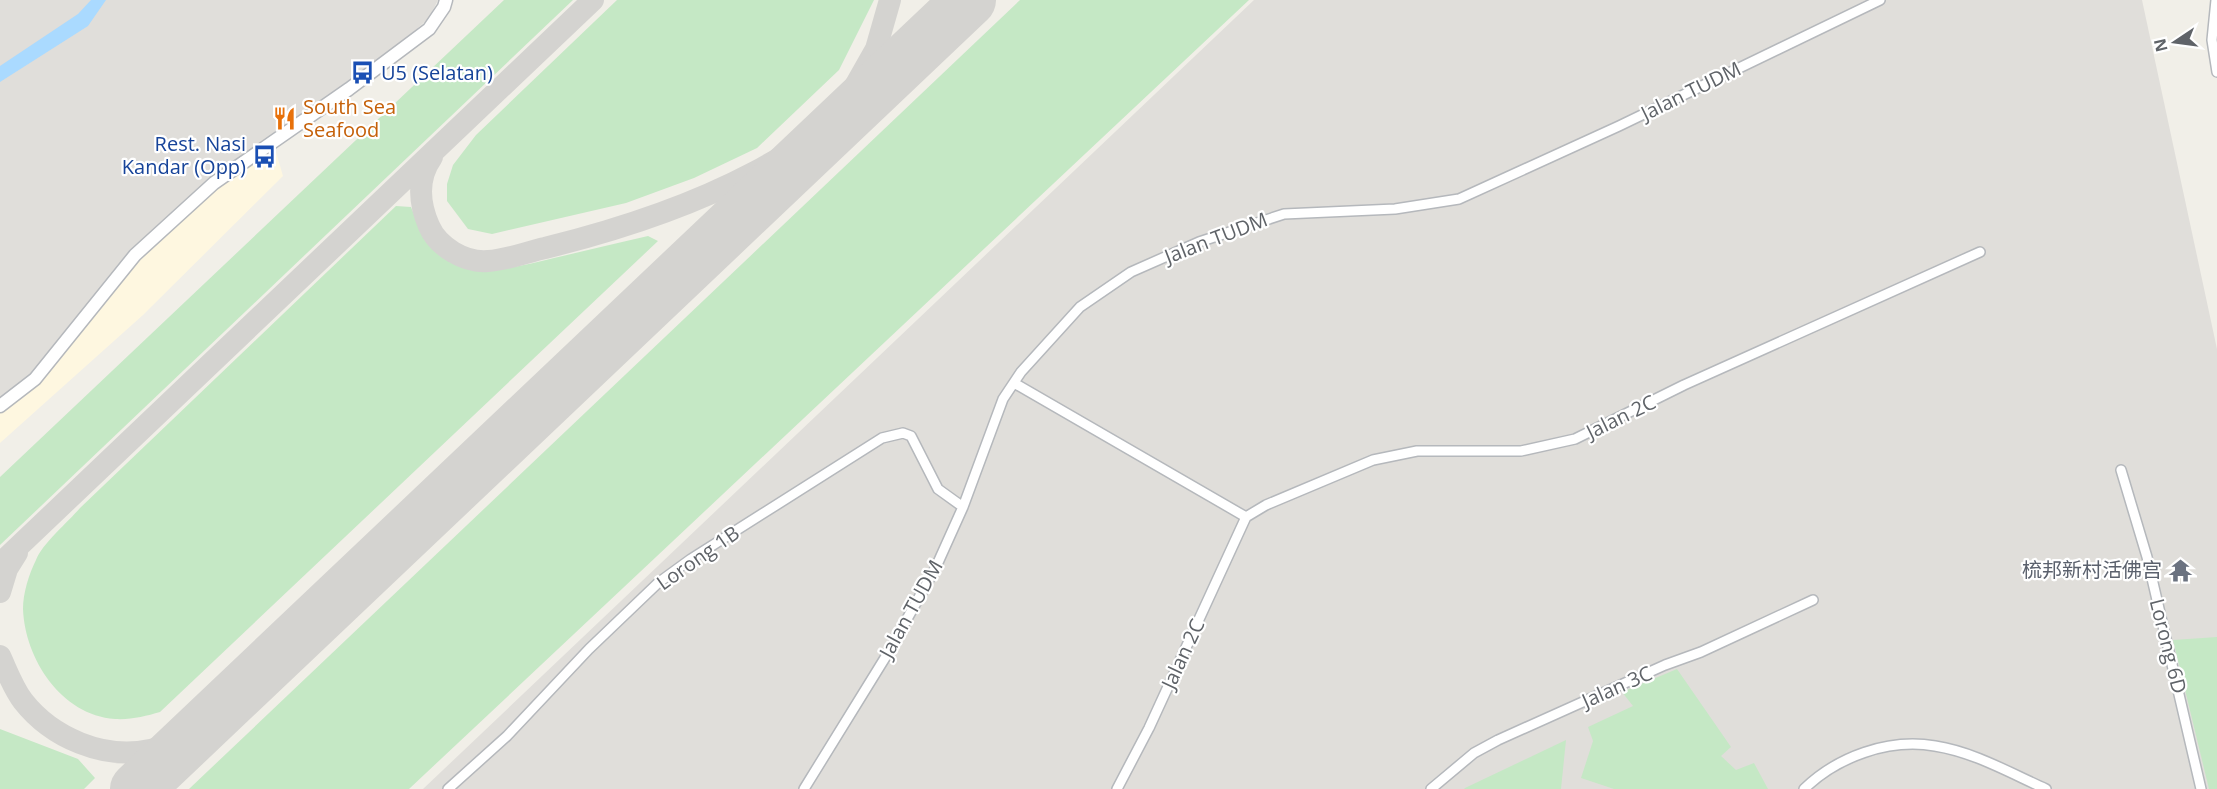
<svg xmlns="http://www.w3.org/2000/svg" width="2217" height="789" font-family="'Open Sans','Noto Sans SC',sans-serif">
  <style>
    .commercial { fill: #fef7e0 }
    .industrial { fill: #e0deda }
    .green { fill: #c5e8c5 }
    .water { fill: #aadaff }
    .lines { fill: none; stroke-linecap: round; stroke-linejoin: round }
    .taxiway { stroke: #d4d3d0; stroke-width: 22 }
    .runway { stroke: #d4d3d0; stroke-width: 54 }
    .minor-casing { stroke: #b5b8bc; stroke-width: 12 }
    .tertiary-casing { stroke: #b5b8bc; stroke-width: 15 }
    .minor { stroke: #fff; stroke-width: 9 }
    .tertiary { stroke: #fff; stroke-width: 12 }
    .labels { text-anchor: middle; stroke-width: 4.5; stroke-linejoin: round; paint-order: stroke }
    .transit-label { font-size: 20px; fill: #164399; stroke: #fff; text-anchor: start }
    .street-label { font-size: 20px; fill: #5f6368; stroke: #fff }
    .food-label { font-size: 20px; fill: #c56008; stroke: #fff; text-anchor: start }
    .worship-label { font-size: 20px; fill: #5b616d; stroke: #fff; text-anchor: end }
  </style>
  <rect width="100%" height="100%" fill="#f1efe8"/>
  <path class="commercial" d="M273,142L283,176L143,315L0,443V408L35,379L159,233Z"/>
  <path class="industrial" d="M0,0H438L429,18L349,89L172,221L65,338L18,387L0,399Z
    M1254,0H2142L2217,349V789H423Z"/>
  <path class="green" d="M504,0H573L0,545V477Z
    M617,0H874L839,70L757,148L694,178L626,203L492,234L468,229L447,201V184L453,165L476,135Z
    M1020,0H1249L409,789H189Z
    M396,206L411,207C440,284 487,275 554,258C585,251 616,243 648,236L658,241L160,712C146,716 131,720 115,719C61,715 25,659 23,609C23,593 29,574 36,560C42,544 68,522 80,508Z
    M2217,637V789H2209L2173,640Z
    M1677,669L1731,747L1721,756L1736,770L1754,763L1768,789H1614L1581,778L1593,741L1588,727L1633,706L1622,692Z
    M0,729L78,759L95,778L84,789H0Z
    M1566,740L1561,789H1464L1465,788Z"/>
  <path class="water" d="M91,0H106L88,26L0,82V66L78,14Z"/>
  <g class="lines">
    <path class="taxiway" d="M842,109L876,49L890,0
      M432,157C417,178 419,203 429,226C438,247 465,263 488,261C507,260 527,252 545,248C618,230 689,207 755,172C795,151 831,123 868,96
      M0,564L593,0
      M0,592L7,569L17,553
      M0,656C7,671 13,688 23,701C52,738 104,760 150,750C166,747 182,738 197,732"/>
    <path class="runway" d="M137,789L969,0"/>
    <defs>
      <path id="minor" d="M2216,0L2212,40L2217,72
        M1014,383L1246,517
        M2121,470L2147,557L2201,789
        M448,789L507,736L589,649L658,583L691,559L882,438L903,433L911,436L938,489L963,507
        M804,789L888,653L936,567L963,507L1003,399L1021,372L1080,307L1131,272L1199,242L1284,214L1395,209L1459,199L1619,126L1880,0
        M1117,789L1149,728L1246,517L1266,505L1373,460L1417,451H1521L1575,439L1684,385L1980,252
        M1431,789L1474,753L1498,740L1665,665L1701,652L1813,600
        M1804,789C1837,757 1888,738 1935,746C1974,752 2010,773 2046,789"/>
      <path id="tertiary" d="M0,406L35,379L135,255L214,183L349,89L429,29L444,7L446,0"/>
    </defs>
    <use href="#minor" class="minor-casing"/>
    <use href="#tertiary" class="tertiary-casing"/>
    <use href="#minor" class="minor"/>
    <use href="#tertiary" class="tertiary"/>
  </g>
  <defs>
    <symbol id="bus-bare" viewBox="-9 -9 18 18"><path d="M-5-6H5V4H4V6H2V4H-2V6H-4V4H-5ZM-3.5-4V0h7V-4ZM-3.5 1.2v1.5H-2V1.2ZM2 1.2v1.5H3.5V1.2Z" fill="#1a4fb4" stroke="#fff" stroke-width="2.5" paint-order="stroke"/></symbol>
    <symbol id="restaurant-bare" viewBox="-9 -9 18 18"><path d="M-5-6h1v4h1v-4h1v4h1v-4h1v5L-1.5 .5V6h-2V.5L-5-1ZM5-6V6H3V1.5H1.5Q1.5-4 5-6Z" fill="#e8710a" stroke="#fff" stroke-width="2.5" paint-order="stroke"/></symbol>
    <symbol id="temple-bare" viewBox="-9 -9 18 18"><path d="M0-6L5-2H3V0L6.5 2.5H4V6H1.5V3h-3V6H-4V2.5H-6.5L-3 0V-2H-5Z" fill="#6b7280" stroke="#fff" stroke-width="2.5" paint-order="stroke"/></symbol>
  </defs>
  <g fill-rule="evenodd">
    <use href="#bus-bare" x="346" y="56" width="33" height="33"/>
    <use href="#restaurant-bare" x="268" y="102" width="33" height="33"/>
    <use href="#bus-bare" x="248" y="140" width="33" height="33"/>
    <use href="#temple-bare" x="2164" y="554" width="33" height="33"/>
  </g>
  <g class="labels">
    <g class="transit-label">
      <text x="381" y="80">U5 (Selatan)</text>
      <text x="246" y="151" text-anchor="end">Rest. Nasi<tspan x="246" dy="23">Kandar (Opp)</tspan></text>
    </g>
    <g class="street-label">
      <text transform="translate(1691 91) rotate(-26)" y="7">Jalan TUDM</text>
      <text transform="translate(1216 238) rotate(-21)" y="7">Jalan TUDM</text>
      <text transform="translate(1621 417) rotate(-26)" y="7">Jalan 2C</text>
      <text transform="translate(698 558) rotate(-35)" y="7">Lorong 1B</text>
      <text transform="translate(911 609) rotate(-61)" y="7">Jalan TUDM</text>
      <text transform="translate(2168 646) rotate(76)" y="7">Lorong 6D</text>
      <text transform="translate(1183 654) rotate(-65)" y="7">Jalan 2C</text>
      <text transform="translate(1617 687) rotate(-24)" y="7">Jalan 3C</text>
    </g>
    <g class="food-label">
      <text x="303" y="114">South Sea<tspan x="303" dy="23">Seafood</tspan></text>
    </g>
    <g class="worship-label">
      <text x="2162" y="577">梳邦新村活佛宫</text>
    </g>
  </g>
  <g transform="translate(2175 42) rotate(257)" stroke="#ffffff" stroke-width="4.5" paint-order="stroke">
  <path d="M0-4.5L10 22L0 15L-10 22Z" fill="#5f6368"/>
  <text y="-9" font-size="16" font-weight="bold" text-anchor="middle" fill="#5f6368">N</text>
  </g>
</svg>
